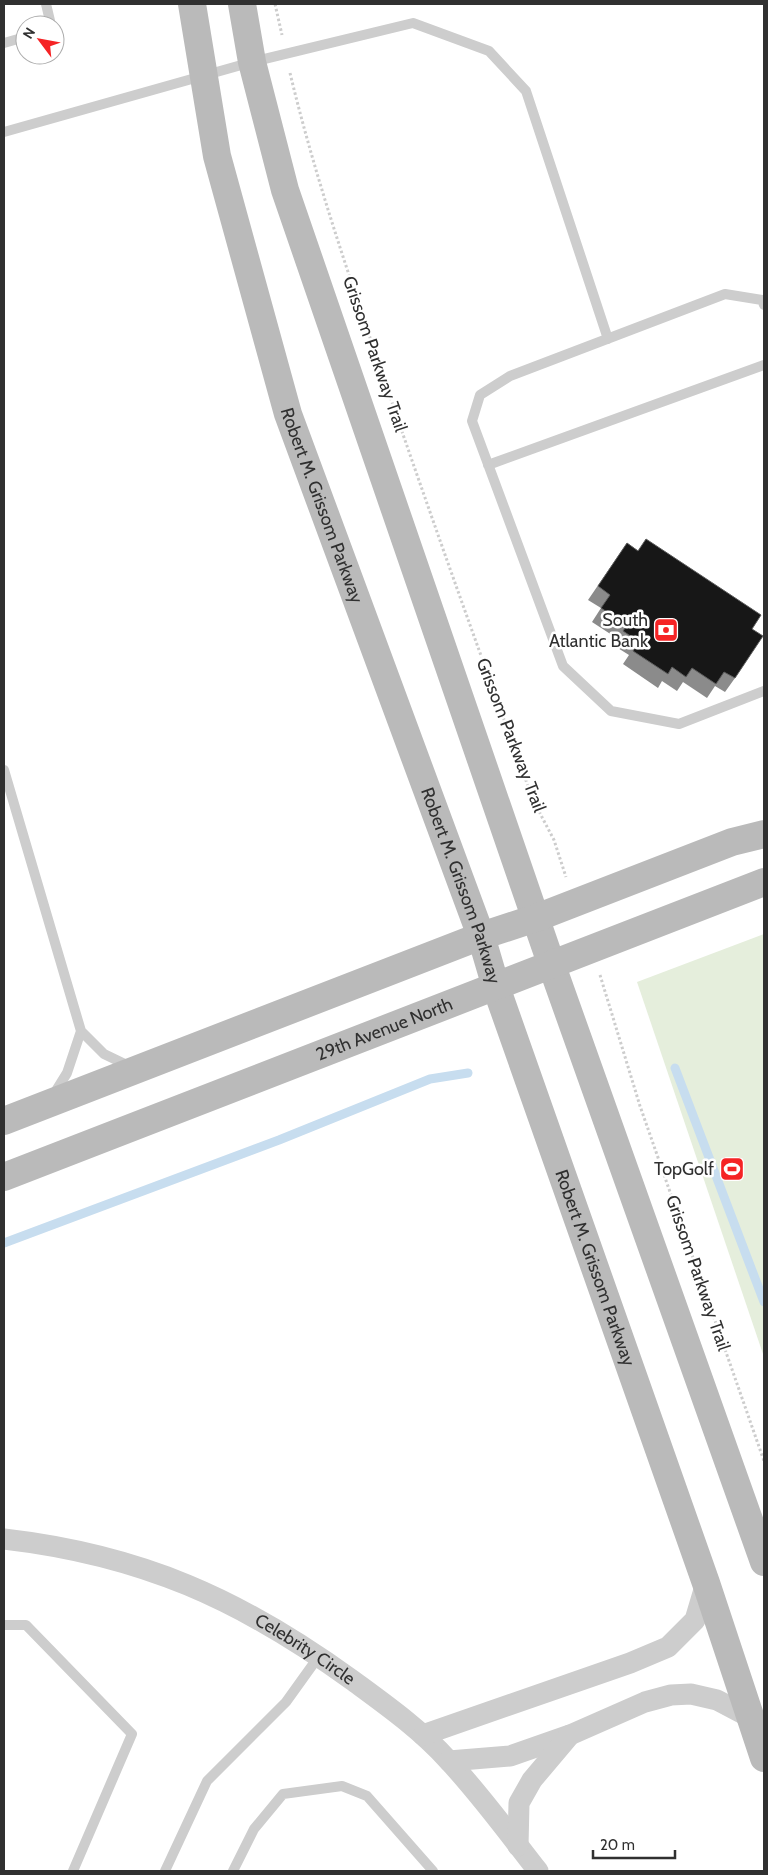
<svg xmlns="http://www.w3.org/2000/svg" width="768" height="1875" font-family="Cabin,sans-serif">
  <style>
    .green { fill: #e5eedc }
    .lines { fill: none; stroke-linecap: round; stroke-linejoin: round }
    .stream { stroke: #c7ddef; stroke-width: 9 }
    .path { stroke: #cdcdcd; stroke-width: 3; stroke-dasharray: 2.5 2.5; stroke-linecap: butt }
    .service { stroke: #cdcdcd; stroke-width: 10 }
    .minor { stroke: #cdcdcd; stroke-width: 21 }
    .secondary { stroke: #bababa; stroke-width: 28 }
    .wall { fill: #8b8b8b }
    .building { fill: #171717; stroke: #5d5d5d }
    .labels { text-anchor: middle; stroke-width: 5; stroke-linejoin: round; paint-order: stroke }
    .street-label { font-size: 18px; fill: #303030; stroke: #fff }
    .poi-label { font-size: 18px; fill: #303030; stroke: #fff; text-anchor: end }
  </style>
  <rect width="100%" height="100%" fill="#fff"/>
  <path class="green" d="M764,934V1357L637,982Z"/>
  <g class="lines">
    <path class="stream" d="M675,1068L764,1302
      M4,1243L279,1140L430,1079L468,1073"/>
    <path class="path" d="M275,4L282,35
      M290,73C314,173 347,270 380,367C429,512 481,656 533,800L554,840L566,877
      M600,975L640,1106L764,1461"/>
    <path class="service" d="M46,4L51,25
      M4,43L25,37
      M4,132L252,62L413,23L489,51L526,91L608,339
      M764,305L762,300L725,294L510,376L480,395L472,421L563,666L611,711L679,724L764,691
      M488,465L764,365
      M4,770L81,1031L104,1054L131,1067
      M54,1094L67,1073L81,1031
      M4,1625H26L132,1734L73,1871
      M165,1871L207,1781L286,1702L319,1656
      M233,1871L254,1829L283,1794L342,1786L367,1796L433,1871"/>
    <g class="minor">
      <path id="s1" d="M4,1539C142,1555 240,1599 352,1680C386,1705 420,1729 448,1760C480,1794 509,1834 538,1871"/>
      <path d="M423,1735L630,1663L668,1647L695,1620L706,1583"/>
      <path d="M449,1761L510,1756L570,1735"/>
      <path d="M518,1846L519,1803L532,1780L570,1735L645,1702L671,1695L691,1694L717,1700L753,1719"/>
    </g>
    <g class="secondary">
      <path id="s2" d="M192,4L217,156L288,414L481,936L496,987L706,1583L764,1758"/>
      <path d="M242,4L252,62L285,190L552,966L764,1562"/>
      <path d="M4,1121L481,936L536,918L732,842L764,834"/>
      <path id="s3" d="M4,1177L764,882"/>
    </g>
  </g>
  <path class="wall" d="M627,543L752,629L735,678L725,692L715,686L707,698L683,682L677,691L662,681L658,688L623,664L629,655L613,645L618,639L592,622L601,608L588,600Z"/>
  <path class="building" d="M646,539L761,615L752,629L763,636L735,678L724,672L716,684L692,668L686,677L672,667L668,674L633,651L638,641L623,631L627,625L601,608L610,595L598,586L627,543L638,551Z"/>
  <defs>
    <symbol id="bank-square" viewBox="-11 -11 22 22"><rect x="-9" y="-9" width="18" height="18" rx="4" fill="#f52325" stroke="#fff"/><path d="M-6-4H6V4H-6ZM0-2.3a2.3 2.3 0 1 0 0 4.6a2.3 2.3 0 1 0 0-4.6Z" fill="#fff"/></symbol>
    <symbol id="stadium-square" viewBox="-11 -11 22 22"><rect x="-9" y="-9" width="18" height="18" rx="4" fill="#f52325" stroke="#fff"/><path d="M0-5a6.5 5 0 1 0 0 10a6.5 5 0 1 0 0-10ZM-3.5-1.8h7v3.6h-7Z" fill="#fff"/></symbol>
  </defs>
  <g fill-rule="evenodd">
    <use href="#bank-square" x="652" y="616" width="28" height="28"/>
    <use href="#stadium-square" x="718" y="1155" width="28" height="28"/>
  </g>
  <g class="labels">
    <g class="street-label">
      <text transform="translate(375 354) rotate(71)" y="6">Grissom Parkway Trail</text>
      <text dy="6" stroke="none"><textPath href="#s2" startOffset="519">Robert M. Grissom Parkway</textPath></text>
      <text transform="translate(511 735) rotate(69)" y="6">Grissom Parkway Trail</text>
      <text dy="6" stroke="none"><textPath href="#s2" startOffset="924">Robert M. Grissom Parkway</textPath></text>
      <text dy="6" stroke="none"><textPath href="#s3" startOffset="408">29th Avenue North</textPath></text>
      <text dy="6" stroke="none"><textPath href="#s2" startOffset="1329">Robert M. Grissom Parkway</textPath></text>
      <text transform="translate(698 1273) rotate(71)" y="6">Grissom Parkway Trail</text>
      <text dy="6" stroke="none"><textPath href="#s1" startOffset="324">Celebrity Circle</textPath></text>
    </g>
    <g class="poi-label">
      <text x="648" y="626">South<tspan x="648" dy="21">Atlantic Bank</tspan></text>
      <text x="714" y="1175">TopGolf</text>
    </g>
  </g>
  <rect width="768" height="1875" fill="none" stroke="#303030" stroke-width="10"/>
  <g transform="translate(40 40) rotate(302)"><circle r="24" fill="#ffffff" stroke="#acacac"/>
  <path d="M0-4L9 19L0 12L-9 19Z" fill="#f52325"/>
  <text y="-8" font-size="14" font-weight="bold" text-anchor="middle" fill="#303030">N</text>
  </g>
  <path d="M593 1850v8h82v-8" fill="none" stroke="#303030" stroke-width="2.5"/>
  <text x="600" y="1850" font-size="15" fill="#303030" stroke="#ffffff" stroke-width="4" paint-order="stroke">20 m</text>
</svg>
